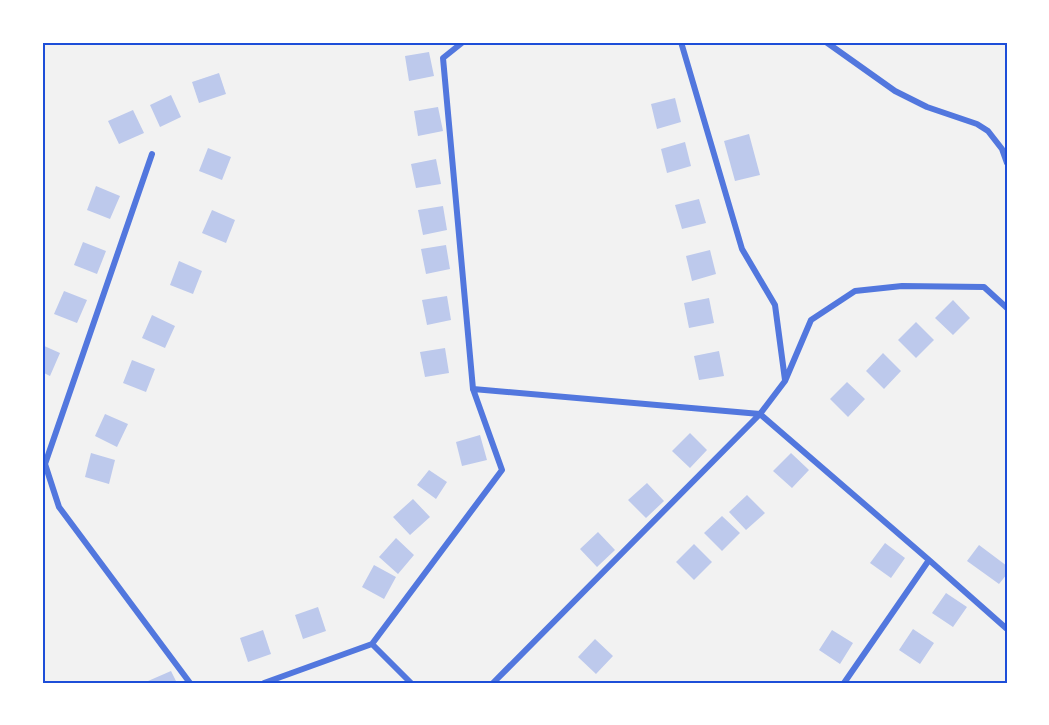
<svg xmlns="http://www.w3.org/2000/svg" width="1049" height="725" font-family="Raleway,sans-serif">
  <style>
    .building { fill: #bdc9ec }
    .lines { fill: none; stroke-linecap: round; stroke-linejoin: round }
    .minor { stroke: #5277de; stroke-width: 6 }
    .neatline { fill: none; stroke: #1d4ed8; stroke-width: 2 }
  </style>
  <rect width="100%" height="100%" fill="#f2f2f2"/>
  <path class="building" d="M429,52L434,76L409,81L405,56Z
    M219,73L226,94L199,103L192,82Z
    M171,95L181,117L160,127L150,105Z
    M675,98L681,122L657,129L651,104Z
    M438,107L443,131L418,136L414,111Z
    M133,110L144,133L119,144L108,121Z
    M749,134L760,175L735,181L724,141Z
    M685,142L691,166L667,173L661,149Z
    M208,148L231,157L222,180L199,171Z
    M436,159L441,184L416,188L411,164Z
    M96,186L120,196L110,219L87,210Z
    M699,199L706,223L682,229L675,205Z
    M443,206L447,230L423,235L418,210Z
    M212,210L235,220L226,243L202,233Z
    M83,242L106,251L97,274L74,265Z
    M446,245L450,269L426,274L421,249Z
    M710,250L716,274L692,281L686,256Z
    M179,261L202,271L193,294L170,285Z
    M64,291L87,300L77,323L54,314Z
    M447,296L451,320L427,325L422,300Z
    M709,298L714,323L689,328L684,303Z
    M953,300L970,318L953,335L935,318Z
    M152,315L175,326L165,348L142,338Z
    M916,322L934,340L916,358L898,340Z
    M42,345L60,353L50,376L42,372Z
    M445,348L449,373L425,377L420,352Z
    M719,351L724,376L699,380L694,356Z
    M883,353L901,371L884,389L866,371Z
    M132,360L155,369L146,392L123,383Z
    M847,382L865,399L848,417L830,399Z
    M105,414L128,424L117,447L95,436Z
    M690,433L707,450L690,468L672,451Z
    M480,435L487,460L462,466L456,442Z
    M91,453L115,460L109,484L85,477Z
    M791,453L809,470L792,488L773,471Z
    M429,470L447,482L436,499L417,485Z
    M647,483L664,501L646,518L628,500Z
    M747,495L765,513L746,530L729,512Z
    M413,499L430,517L410,535L393,517Z
    M722,516L740,533L722,551L704,533Z
    M598,532L615,550L597,567L580,549Z
    M396,538L414,555L398,574L379,557Z
    M885,543L905,558L891,578L870,563Z
    M694,544L712,562L694,580L676,562Z
    M979,545L1007,566V574L999,584L967,561Z
    M374,565L396,577L384,599L362,587Z
    M946,593L967,607L953,627L932,613Z
    M318,607L326,631L303,639L295,615Z
    M913,629L934,643L920,664L899,650Z
    M263,630L271,654L248,662L240,638Z
    M832,630L853,643L840,664L819,650Z
    M595,639L613,656L596,674L578,657Z
    M171,671L177,683H149L148,681Z"/>
  <g class="lines">
    <path class="minor" d="M681,42L742,249L775,305L785,380
      M826,42L895,91L927,107L977,124L988,131L1002,149L1007,163
      M152,154L45,464L59,507L190,683
      M473,389L760,414L929,560L1007,629
      M372,644L411,683
      M264,683L372,644L502,470L473,389L443,58L463,42
      M493,683L760,414L785,381L811,320L855,291L902,286L984,287L1007,308
      M844,683L929,560"/>
  </g>
  <rect width="1049" height="725" fill="none" stroke="#ffffff" stroke-width="87"/>
  <rect x="44" y="44" width="962" height="638" class="neatline"/>
</svg>
